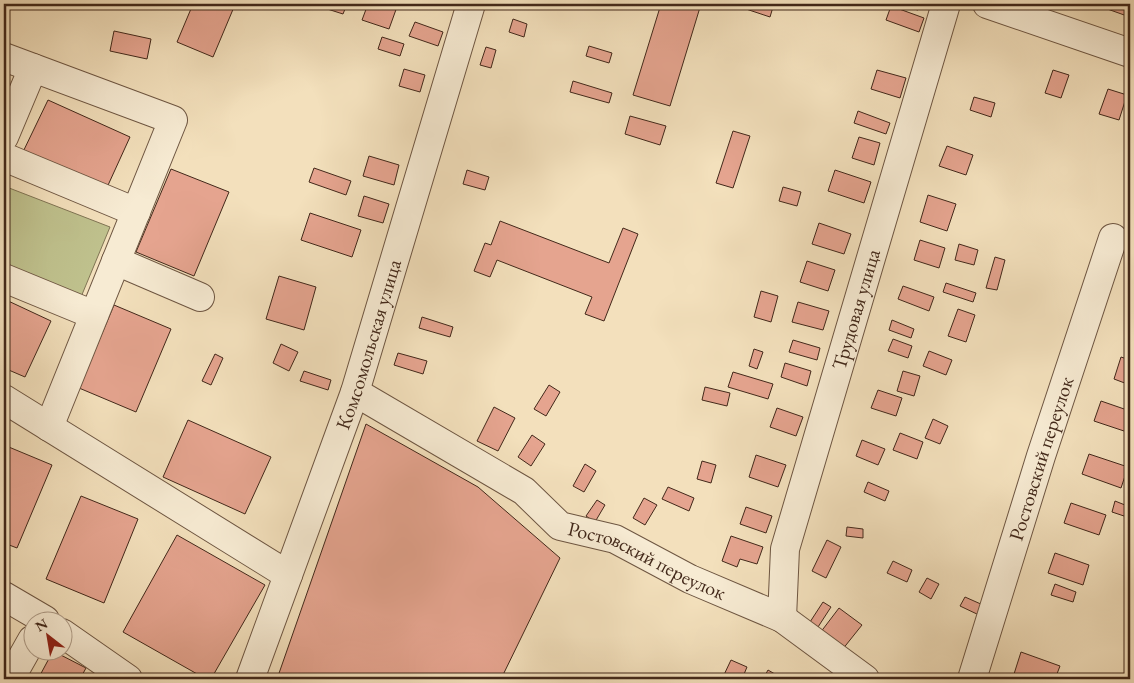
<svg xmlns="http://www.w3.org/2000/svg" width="1134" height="683" font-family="'EB Garamond',serif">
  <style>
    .green { fill: #bfc18d; stroke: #807454 }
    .building { fill: #e5a48f; stroke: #42281a }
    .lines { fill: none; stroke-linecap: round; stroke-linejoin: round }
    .minor-casing { stroke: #6e5642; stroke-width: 30 }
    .path { stroke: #42281a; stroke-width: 3; stroke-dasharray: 1 2.5; stroke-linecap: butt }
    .minor { stroke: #f7ebd3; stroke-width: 28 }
    .labels { text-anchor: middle; stroke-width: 4; stroke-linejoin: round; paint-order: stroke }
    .street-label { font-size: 20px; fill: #42281a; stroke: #f7ebd3 }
  </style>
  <rect width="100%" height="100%" fill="#f3e0bc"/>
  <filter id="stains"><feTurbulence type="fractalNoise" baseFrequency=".004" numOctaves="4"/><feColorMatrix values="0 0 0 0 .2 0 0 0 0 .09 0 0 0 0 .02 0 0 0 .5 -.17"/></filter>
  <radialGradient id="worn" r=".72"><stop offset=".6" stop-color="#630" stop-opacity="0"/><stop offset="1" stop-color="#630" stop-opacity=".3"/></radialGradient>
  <path class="green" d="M4,186L110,227L81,297L4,266Z"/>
  <path class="building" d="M193,4H226L234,7L213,57L177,42Z
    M319,4H347L343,14L318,6Z
    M368,4H398L389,29L362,20Z
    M434,4H453L451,9Z
    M661,4H701L670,106L633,95Z
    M748,4H782L773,7L770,17L746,9Z
    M1100,4H1130V6L1127,16L1099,6Z
    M891,6L924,18L919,32L886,20Z
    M513,19L527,24L524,37L509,32Z
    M415,22L443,32L438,46L409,36Z
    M114,31L151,39L147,59L110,51Z
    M382,37L404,44L400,56L378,49Z
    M589,46L612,53L609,63L586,56Z
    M486,47L496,50L491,68L480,65Z
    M404,69L425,75L420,92L399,86Z
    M877,70L906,78L900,98L871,89Z
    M1053,70L1069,75L1061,98L1045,93Z
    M573,81L612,93L609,103L570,92Z
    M1108,89L1127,95L1119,120L1099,114Z
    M974,97L995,103L991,117L970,110Z
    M48,100L130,137L104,194L21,156Z
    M858,111L890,123L886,134L854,123Z
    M630,116L666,126L660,145L625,134Z
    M733,131L750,136L733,188L716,183Z
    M859,137L880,143L874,165L852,158Z
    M947,146L973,155L966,175L939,166Z
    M369,156L399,165L394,185L363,176Z
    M314,168L351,181L346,195L309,182Z
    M171,169L229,192L194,276L136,252Z
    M467,170L489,177L485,190L463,184Z
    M835,170L871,182L864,203L828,191Z
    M783,187L801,192L797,206L779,201Z
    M928,195L956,204L947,231L920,222Z
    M364,196L389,204L383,223L358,216Z
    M310,213L361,230L352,257L301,240Z
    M500,221L609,263L623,228L638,234L604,321L585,314L592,297L497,260L490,277L474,271L485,243L491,245Z
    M819,223L851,234L844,254L812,244Z
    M920,240L945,248L939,268L914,260Z
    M959,244L978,250L974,265L955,260Z
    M995,257L1005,260L997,290L986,288Z
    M807,261L835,270L828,291L800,282Z
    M279,276L316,287L304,330L266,319Z
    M946,283L976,293L973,302L943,292Z
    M903,286L934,297L929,311L898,299Z
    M761,291L778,296L771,322L754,317Z
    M4,299L51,321L25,377L4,368Z
    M798,302L829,311L823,330L792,322Z
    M114,305L171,329L136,412L79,388Z
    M958,309L975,315L966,342L948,336Z
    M422,317L453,327L450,337L419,328Z
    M892,320L914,329L911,338L889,330Z
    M893,339L912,346L908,358L888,351Z
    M793,340L820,348L817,360L789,352Z
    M281,344L298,352L289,371L273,363Z
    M754,349L763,352L757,369L749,366Z
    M929,351L952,360L946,375L923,366Z
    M398,353L427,361L423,374L394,365Z
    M215,354L223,358L211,385L202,381Z
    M1121,357L1130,360V385L1114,379Z
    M785,363L811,371L807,386L781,377Z
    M304,371L331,380L328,390L300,381Z
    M903,371L920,376L914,396L897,391Z
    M733,372L773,384L768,399L728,387Z
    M549,385L560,392L546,416L534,409Z
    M705,387L730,393L727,406L702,400Z
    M878,390L902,398L896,416L871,408Z
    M1101,401L1130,411V433L1094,421Z
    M494,407L515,418L498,451L477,441Z
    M777,408L803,417L796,436L770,427Z
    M933,419L948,426L940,444L925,438Z
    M188,420L271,457L245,514L163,477Z
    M366,424L478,487L560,558L501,679H277Z
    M900,433L923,442L917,459L893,450Z
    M532,435L545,444L531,466L518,457Z
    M862,440L885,449L878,465L856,456Z
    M4,445L52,465L17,548L4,543Z
    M1089,454L1128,467L1121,488L1082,474Z
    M756,455L786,465L778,487L749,477Z
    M702,461L716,465L711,483L697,479Z
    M585,464L596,471L584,492L573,486Z
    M868,482L889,491L885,501L864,492Z
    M668,487L694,498L689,511L662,499Z
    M81,496L138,519L104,603L46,579Z
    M644,498L657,505L645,525L633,518Z
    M597,500L605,505L595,522L586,516Z
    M1115,501L1130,507V518L1112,512Z
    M1071,503L1106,515L1099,535L1064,523Z
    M746,507L772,516L766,533L740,524Z
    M847,527L863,529V538L846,536Z
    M177,535L265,585L211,679H206L123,632Z
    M731,536L763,547L757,564L740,559L737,567L722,561Z
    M827,540L841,547L826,578L812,571Z
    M1055,553L1089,565L1083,585L1048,573Z
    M893,561L912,570L907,582L887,573Z
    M927,578L939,584L931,599L919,592Z
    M1055,584L1076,592L1073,602L1051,595Z
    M965,597L983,605L979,615L960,606Z
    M823,602L831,607L818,627L810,622Z
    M839,608L862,625L842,650L820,633Z
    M53,651L86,668L80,679H38Z
    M1021,652L1060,666L1055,679H1030L1014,674Z
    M731,660L747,667L742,679H722Z
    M768,670L780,677L779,679H763Z"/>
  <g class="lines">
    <defs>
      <g id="minor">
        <path d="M987,4L1130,53"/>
        <path d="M4,57L173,120L49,427"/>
        <path d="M4,137L33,68"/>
        <path d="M4,157L136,212"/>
        <path d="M116,261L200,297"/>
        <path d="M4,278L94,315"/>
        <path id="s1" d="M355,392L524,491L560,526L615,539L690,579L782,618L865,679"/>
        <path d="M4,399L288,575"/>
        <path d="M4,596L45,620"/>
        <path id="s2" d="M782,618L785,549L946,4"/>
        <path d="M62,633L128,679"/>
        <path d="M10,679L32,640"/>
        <path id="s3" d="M250,679L355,392L471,4"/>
        <path id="s4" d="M972,679L1041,456L1113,238"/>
      </g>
    </defs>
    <use href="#minor" class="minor-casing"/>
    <path class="path" d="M904,4L920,10"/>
    <use href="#minor" class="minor"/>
  </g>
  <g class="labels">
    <g class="street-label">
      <text dy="7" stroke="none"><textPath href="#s2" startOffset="319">Трудовая улица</textPath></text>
      <text dy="7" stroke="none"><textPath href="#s3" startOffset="355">Комсомольская улица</textPath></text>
      <text dy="7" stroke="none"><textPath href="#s4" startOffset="231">Ростовский переулок</textPath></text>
      <text dy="7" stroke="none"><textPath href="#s1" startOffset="340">Ростовский переулок</textPath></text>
    </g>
  </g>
  <rect width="1134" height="683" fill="none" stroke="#f3e0bc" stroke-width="20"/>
  <rect x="5" y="5" width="1124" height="673" fill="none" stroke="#42281a" stroke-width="2.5"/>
  <rect x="10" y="10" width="1114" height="663" fill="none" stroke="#42281a"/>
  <g transform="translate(48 636) rotate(329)"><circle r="24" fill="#f7ebd3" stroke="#af9d89"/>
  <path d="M0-4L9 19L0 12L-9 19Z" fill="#8f2418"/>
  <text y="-8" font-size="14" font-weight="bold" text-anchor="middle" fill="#42281a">N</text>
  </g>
  <rect width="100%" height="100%" filter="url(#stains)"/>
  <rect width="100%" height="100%" fill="url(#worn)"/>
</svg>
